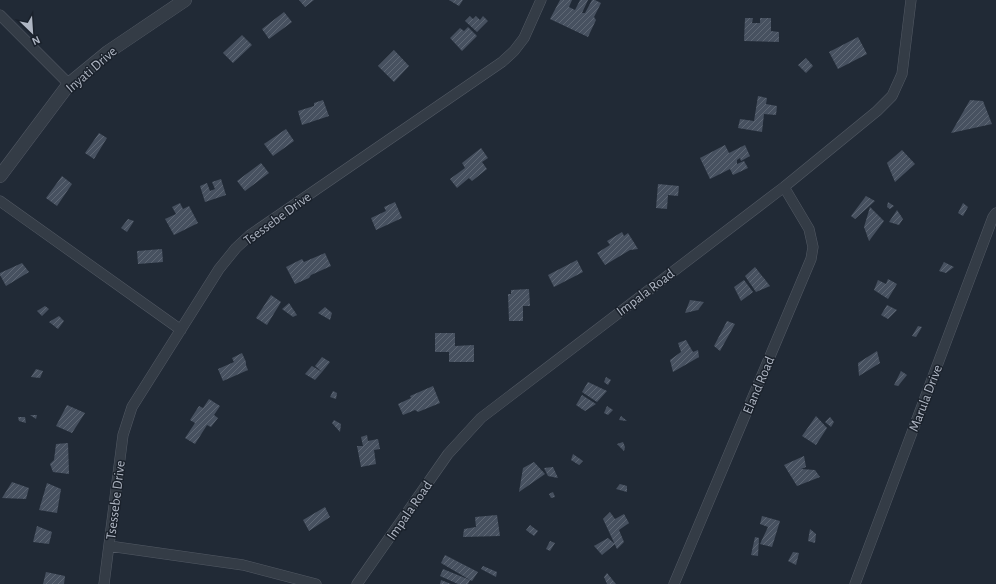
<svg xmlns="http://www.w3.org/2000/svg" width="996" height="584" font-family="'Alegreya Sans',sans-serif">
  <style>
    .building { fill: url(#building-hatch) }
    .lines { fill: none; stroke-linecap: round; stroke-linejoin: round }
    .minor-casing { stroke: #525964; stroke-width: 11 }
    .tertiary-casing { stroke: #525964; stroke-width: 14 }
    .minor { stroke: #343c46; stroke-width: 10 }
    .tertiary { stroke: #343c46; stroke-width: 13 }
    .labels { text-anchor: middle; stroke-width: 3; stroke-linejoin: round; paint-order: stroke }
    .street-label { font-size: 14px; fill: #afb6c3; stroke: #1a212b }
  </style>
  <defs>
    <pattern id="building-hatch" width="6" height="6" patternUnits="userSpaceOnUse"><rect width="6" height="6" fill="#475160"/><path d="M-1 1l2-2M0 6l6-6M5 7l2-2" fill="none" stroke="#5f6875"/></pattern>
  </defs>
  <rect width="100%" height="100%" fill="#212a36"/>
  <path class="building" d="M299,0H314L305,7Z
    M449,0H463L459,6Z
    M560,0H572L569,7L575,10L580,0H588L582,13H585L592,0H595L601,3L594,17L596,20L588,37L550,19Z
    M284,12L292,22L269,39L262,29Z
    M470,16L473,19L476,16L480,20L483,16L488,21L477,32L465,21Z
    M745,18H753L752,23H760V18H771V31L779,32V42L744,41Z
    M468,27L477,36L462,51L450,38L460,28L464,31Z
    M242,35L252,45L233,63L223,53Z
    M858,37L867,54L838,69L829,52Z
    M394,50L409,66L394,82L378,66Z
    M806,58L813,66L806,73L798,65Z
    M758,96L767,98L766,104L777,106L776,115L764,114L762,132L738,128L740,119L754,121Z
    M323,100L329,116L302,125L298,111L314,106V103Z
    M970,100L983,101L992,124L951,133Z
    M286,129L294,141L273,156L264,144Z
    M99,133L107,138L94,159L85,153Z
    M725,145L729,153L745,145L750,156L741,161L740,158L737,160V164L744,161L748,168L733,175L730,169L710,179L700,158Z
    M481,148L488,158L482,162L487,169L472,181L469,178L457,188L450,179L465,168L462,163Z
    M902,150L915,164L895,182L887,163Z
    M261,163L269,173L245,191L237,181Z
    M62,176L72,184L57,206L46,198Z
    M221,179L226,195L205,202L200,186L207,183L210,191L215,189L212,182Z
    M658,184L679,186L678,196L668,195L667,209L656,208Z
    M866,196L875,201L855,219L851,216Z
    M395,202L402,218L376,230L371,218L386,211L384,207Z
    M888,202L894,206L890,209L887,207Z
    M180,203L183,209L189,206L198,223L174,235L165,219L176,214L172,207Z
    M963,203L968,207L963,216L958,213Z
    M870,207L884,221L869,241L864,227Z
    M897,210L903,219L899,225L889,222Z
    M128,219L134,221L127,232L121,228Z
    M622,232L624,236L628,233L638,249L630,250L605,265L597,253L610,245L607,241Z
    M162,249L163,262L138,264L137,251Z
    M325,253L331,266L311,275L309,278L295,284L286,267L302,259L304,262Z
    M577,260L583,272L554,287L548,275Z
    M944,262L954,267L946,273L939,271Z
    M22,263L29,272L6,286L0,275V273Z
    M755,267L770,286L756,292L745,276Z
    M888,279L897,284L888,299L874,290L878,280L886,284Z
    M744,280L753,292L741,301L734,287Z
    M529,289L530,306H523V321H509L508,294H511V290Z
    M271,295L281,302L267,325L256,318Z
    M690,300L704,302L698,310L685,313Z
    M289,303L297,315L293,317L282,309Z
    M887,305L897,310L888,319L881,315Z
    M45,306L49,309L42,316L37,311Z
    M325,307L332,313L330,320L318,313Z
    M59,316L64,321L58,329L49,322Z
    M727,321L735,324L720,351L714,346Z
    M918,326L922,327L916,337L912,336Z
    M435,333H455V346L474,345V362H449V352H435Z
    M686,340L693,352L698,350L699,357L673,372L670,360L681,352L678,343Z
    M877,351L880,363L859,376L858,363Z
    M242,353L246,362V365L248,370L223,381L218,369L234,362L232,358Z
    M322,357L330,362L322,372L315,366Z
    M312,366L322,372L315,380L305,374Z
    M36,369L43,371L40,378L31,377Z
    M901,371L907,375L898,386L894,385Z
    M606,377L611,380L608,385L604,382Z
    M588,382L607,391L597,402L582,392Z
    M433,386L440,403L418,412L415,410L403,415L398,404L411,398L410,396Z
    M333,391L337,393L336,399L330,397Z
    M582,395L596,404L585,411L576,405Z
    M209,399L220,406L214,415L218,418L211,427L207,425L195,444L185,438L195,423L190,420L199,406L203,408Z
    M67,405L85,413L72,433L56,426Z
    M607,406L613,410L608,415L604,413Z
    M30,415H37L36,419Z
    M621,416L627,421L619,420Z
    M816,416L827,428L816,445L802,436Z
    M18,417H25L26,423L19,421Z
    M830,417L834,422L831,427L825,422Z
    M334,420L341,424L340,432L332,423Z
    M367,435L368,441L378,439L380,449L374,450L376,464L361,467L357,446H363L361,437Z
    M623,442L625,447L624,451L617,444Z
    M68,443L69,474L53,472L50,464L54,460L56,444Z
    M573,454L583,461L579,465L571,460Z
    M804,456L806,467L801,469L815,470L820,477L797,486L784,465Z
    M534,462L545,474L519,492L523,468Z
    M553,467L558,478L548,476L544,468Z
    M12,482L29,488L26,499L2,498Z
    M47,483L61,489L57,513L39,510Z
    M620,484L627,486V492L616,489Z
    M553,492L555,497L551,498L549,494Z
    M325,507L330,517L309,531L303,520Z
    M610,512L615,519L624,514L629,523L619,530L624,542L617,549L603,519Z
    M497,515L500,536L463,537L464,529L476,527L475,517Z
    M762,516L780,521L772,547L760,544L768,527L760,524Z
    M530,525L538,531L534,536L526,530Z
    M37,526L52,532L49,544L33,542Z
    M810,529L816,534L815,543L808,541Z
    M755,537L759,538L758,556L751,555Z
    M608,538L615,544L602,555L594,546Z
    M550,541L555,543L550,551L546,549Z
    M793,552L799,553L796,565L788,561Z
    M445,555L478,572L472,581L470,580L468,584H458L440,576L443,569L470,580L441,563Z
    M483,566L497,572L496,577L481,569Z
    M46,572L65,576L64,584H43Z
    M607,573L616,584H607L604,577Z
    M441,580L451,584H440Z"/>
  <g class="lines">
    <defs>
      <path id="minor" d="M0,15L69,84
        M0,201L181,330
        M109,546L243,565L316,584
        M104,584L123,435L132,407L219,269L236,248L250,235L502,62L514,51L524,38L541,0
        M357,584L448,454L481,418L784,187L877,111L892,96L902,74L911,0
        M674,584L811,259L813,247L809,229L784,187
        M855,584L993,217L996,213"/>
      <path id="tertiary" d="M0,176L69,84L108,52L185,0"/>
    </defs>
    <use href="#minor" class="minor-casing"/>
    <use href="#tertiary" class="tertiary-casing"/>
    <use href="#minor" class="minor"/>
    <use href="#tertiary" class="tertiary"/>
  </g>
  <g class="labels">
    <g class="street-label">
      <text transform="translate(91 69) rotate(-41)" y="5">Inyati Drive</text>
      <text transform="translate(277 218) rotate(-36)" y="5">Tsessebe Drive</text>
      <text transform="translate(645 292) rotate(-37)" y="5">Impala Road</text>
      <text transform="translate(758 385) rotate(-67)" y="5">Eland Road</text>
      <text transform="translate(925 398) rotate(-69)" y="5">Marula Drive</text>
      <text transform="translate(115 500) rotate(-83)" y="5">Tsessebe Drive</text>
      <text transform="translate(409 510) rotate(-55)" y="5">Impala Road</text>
    </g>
  </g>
  <g transform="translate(32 32) rotate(155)" stroke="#1a212b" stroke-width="3" paint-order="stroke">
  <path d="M0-3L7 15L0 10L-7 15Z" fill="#afb6c3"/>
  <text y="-6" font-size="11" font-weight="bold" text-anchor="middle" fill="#afb6c3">N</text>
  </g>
</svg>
